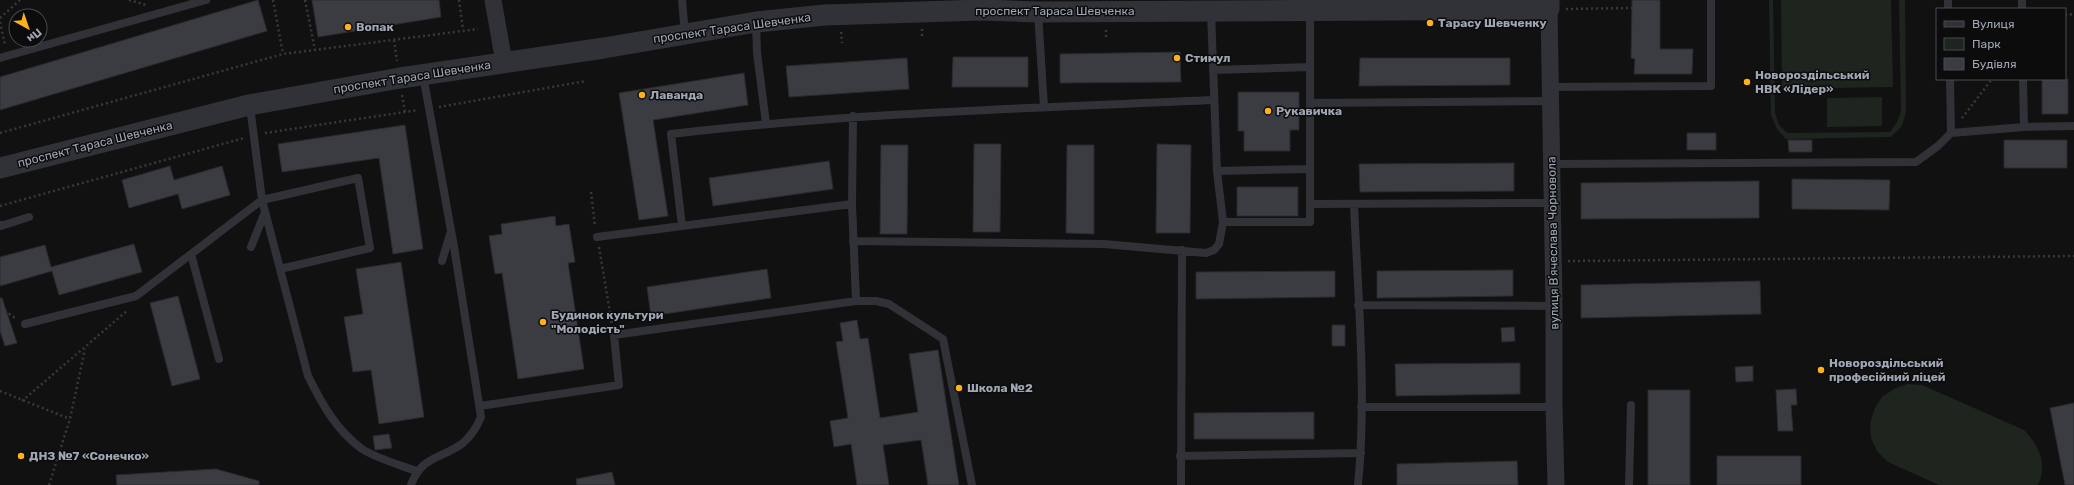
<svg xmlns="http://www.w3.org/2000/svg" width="2074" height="485" font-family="Rubik,sans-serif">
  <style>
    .green { fill: #1d251e }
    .building { fill: #3b3c42; stroke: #2a2a2f }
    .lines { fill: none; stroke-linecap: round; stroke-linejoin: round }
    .path { stroke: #37393f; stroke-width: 2.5; stroke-dasharray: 2 3; stroke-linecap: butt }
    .service { stroke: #313238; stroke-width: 8 }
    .minor { stroke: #313238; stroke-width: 17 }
    .tertiary { stroke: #313238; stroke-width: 21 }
    .poi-dot { fill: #ffb11c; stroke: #0c0c0d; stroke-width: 1.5 }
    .labels { text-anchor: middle; stroke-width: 3; stroke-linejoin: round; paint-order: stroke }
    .street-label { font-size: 12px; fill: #a0a7b4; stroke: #0c0c0d }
    .poi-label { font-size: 12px; font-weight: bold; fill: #a0a7b4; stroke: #0c0c0d; text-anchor: start }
  </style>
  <rect width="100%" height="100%" fill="#111112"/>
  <path class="green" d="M1769,0H1773L1775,113L1779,125L1787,133L1890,132L1897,122L1901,111L1899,0H1905L1906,112L1902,126L1891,137L1786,139L1777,129L1771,115Z
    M1781,0H1891L1893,87L1782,89Z
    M1882,97V126L1827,127V98Z
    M1907,384L1922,385L2024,430C2039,445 2048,464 2038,485H1939L1888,462L1877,451L1871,438L1870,424L1874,410L1882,397L1894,389Z"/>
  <path class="building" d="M258,0L267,31L0,110V77Z
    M312,0H439L441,17L318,37Z
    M1632,0H1660V49H1693L1692,74H1634L1635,59L1631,58Z
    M1180,52L1181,82L1060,83V54Z
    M953,57H1028V87H952Z
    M907,58L909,89L789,97L786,66Z
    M1360,58H1510V85L1359,86Z
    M744,73L748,105L653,120L668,216L639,220L619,93Z
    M2042,79H2068V114H2042Z
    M1238,92H1299V130H1290V151H1244V131H1238Z
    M405,125L423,249L393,254L379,158L282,172L278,144Z
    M1687,133H1716V150H1687Z
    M1788,140H1812V152H1789Z
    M2004,140H2067V168H2004Z
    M974,144H1001L1000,232H973Z
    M1157,144L1191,145L1190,233H1156Z
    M881,145H908L907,234H880Z
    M1067,145H1094V234L1066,233Z
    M829,161L833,189L713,206L709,178Z
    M1514,163V191L1360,192L1359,164Z
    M170,166L174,180L222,166L230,195L182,209L178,194L129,208L122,180Z
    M1792,179L1890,180L1889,210L1792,209Z
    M1759,181V218L1581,219V183Z
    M1237,187H1298V216H1237Z
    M555,216L556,226L569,224L575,262L568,263L584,369L518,379L502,273L495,274L489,236L502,234L501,224Z
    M134,244L142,272L59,295L52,271L0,286V257L45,245L51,267Z
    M401,262L424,417L379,424L371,370L353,372L344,317L363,314L356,269Z
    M767,269L771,298L651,316L647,287Z
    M1513,270V296L1377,298V271Z
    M1335,271V297L1196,299V272Z
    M1760,281L1761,314L1581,318V285Z
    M178,296L200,379L172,386L150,303Z
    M0,298H2L17,343L5,346L0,331Z
    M857,320L860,339L868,338L880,418L918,412L909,354L938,350L959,485H928L921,440L883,445L889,485H857L851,444L834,447L830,421L848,418L836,342L843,341L840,323Z
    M1332,325H1345V346H1332Z
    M1514,327L1515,341L1502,342L1501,328Z
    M1520,363V394L1396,396L1395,364Z
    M1753,366V381L1736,382L1735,367Z
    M1796,389L1797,405H1791L1793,431H1778L1776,390Z
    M1648,390H1690V485H1648Z
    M2074,403V485H2065L2050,408Z
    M1314,412V439H1194V413Z
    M389,434L392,448L375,450L373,436Z
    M1717,456H1801V485H1717Z
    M1517,461L1518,485H1397V464Z
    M216,469L259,481V485H117L116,475Z
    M612,472L615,485H577L576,479Z"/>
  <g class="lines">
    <path class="path" d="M129,0L146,5
      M273,0L283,54
      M305,0L315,50
      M459,0L463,30
      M1566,9L1632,8
      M2065,15L2074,14
      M0,18L20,0
      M0,22L5,45
      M922,29V37
      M841,32L842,43
      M1106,37V28
      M394,40L397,61
      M402,95L405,112
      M439,107L586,81
      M1962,118L1992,79
      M0,133L283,54L478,29
      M265,133L418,110
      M591,192L595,226
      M0,206L244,138
      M599,247L612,325
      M1568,261L2074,256
      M0,313L5,311L15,318
      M0,391L70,419
      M22,401L128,310
      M49,485L70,419L85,349"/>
    <path class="service" d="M682,0L685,34
      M1948,0V9
      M2022,9V0
      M1038,12L1044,107
      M756,23L757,53L766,123
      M0,58L206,0
      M1213,70L1310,67
      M1950,79L1951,133L2024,127L2074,126
      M2023,79L2024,127
      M1550,87L1711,86V0
      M1310,103L1550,101
      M250,106L262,200L308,376C322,404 336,430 362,449C376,458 400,465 416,471
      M1552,164L1916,162L1938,146L1951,133
      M1217,171L1310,169
      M1310,204L1552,203
      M1354,205C1358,296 1367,395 1358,485
      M1223,222H1310V11
      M0,225L1,226L29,217
      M682,226L671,134C851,113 1033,108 1214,100
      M597,237L852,204
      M853,241L1104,244L1206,253L1214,250L1219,244L1223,222L1217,171L1211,12
      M251,247L265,212
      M191,254L219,359
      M442,261L451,231
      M856,301H876L889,304L943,339L972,485
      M1358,305L1554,306
      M25,324L136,296L262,200L358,178L370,248L280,269
      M480,406L619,385L614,335L856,301L852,204L853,116
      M1361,407H1554
      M1180,456L1361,453
      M411,485C421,456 442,459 463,443C471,436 477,427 481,417L454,247L423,75
      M1181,485L1182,250
      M1629,485L1631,405"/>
    <path class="minor" d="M493,0L504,62
      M1549,9L1554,306V407L1556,485"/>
    <path class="tertiary" d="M0,168L249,105L400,78L604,48L756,22L825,15L982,10L1038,12L1549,9V0"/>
  </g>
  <g class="poi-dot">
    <circle cx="1430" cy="23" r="4"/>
    <circle cx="348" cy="27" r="4"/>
    <circle cx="1177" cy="58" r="4"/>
    <circle cx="1747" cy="82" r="4"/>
    <circle cx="642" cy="95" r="4"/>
    <circle cx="1268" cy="111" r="4"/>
    <circle cx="543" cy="322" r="4"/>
    <circle cx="1821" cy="370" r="4"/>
    <circle cx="959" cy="388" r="4"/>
    <circle cx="21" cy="456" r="4"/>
  </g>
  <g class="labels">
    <g class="street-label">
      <text x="1055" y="15">проспект Тараса Шевченка</text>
      <text transform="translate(732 28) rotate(-8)" y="4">проспект Тараса Шевченка</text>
      <text transform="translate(412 77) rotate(-9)" y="4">проспект Тараса Шевченка</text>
      <text transform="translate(95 144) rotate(-14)" y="4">проспект Тараса Шевченка</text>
      <text transform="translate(1553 243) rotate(-91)" y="4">вулиця Вʼячеслава Чорновола</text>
    </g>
    <g class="poi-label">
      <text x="1438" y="27">Тарасу Шевченку</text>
      <text x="356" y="31">Вопак</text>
      <text x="1185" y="62">Стимул</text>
      <text x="1755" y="79">Новороздільський<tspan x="1755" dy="14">НВК «Лідер»</tspan></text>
      <text x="650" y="99">Лаванда</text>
      <text x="1276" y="115">Рукавичка</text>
      <text x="551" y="319">Будинок культури<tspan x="551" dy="14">"Молодість"</tspan></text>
      <text x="1829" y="367">Новороздільський<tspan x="1829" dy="14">професійний ліцей</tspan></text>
      <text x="967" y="392">Школа №2</text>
      <text x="29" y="460">ДНЗ №7 «Сонечко»</text>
    </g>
  </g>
  <rect x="1936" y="8" width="130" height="72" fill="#0c0c0d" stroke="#474a50"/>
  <rect x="1944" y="21" width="20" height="6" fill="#313238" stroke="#474a50"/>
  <text x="1972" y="28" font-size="12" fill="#a0a7b4">Вулиця</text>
  <rect x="1944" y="38" width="20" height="12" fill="#1d251e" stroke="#474a50"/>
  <text x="1972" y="48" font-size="12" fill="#a0a7b4">Парк</text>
  <rect x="1944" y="58" width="20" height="12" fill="#3b3c42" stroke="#474a50"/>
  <text x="1972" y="68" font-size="12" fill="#a0a7b4">Будівля</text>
  <g transform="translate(28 28) rotate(140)"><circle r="19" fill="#0c0c0d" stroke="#474a50"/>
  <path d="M0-3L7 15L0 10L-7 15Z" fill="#ffb11c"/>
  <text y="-6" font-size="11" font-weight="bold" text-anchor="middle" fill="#a0a7b4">Пн</text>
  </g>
</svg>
